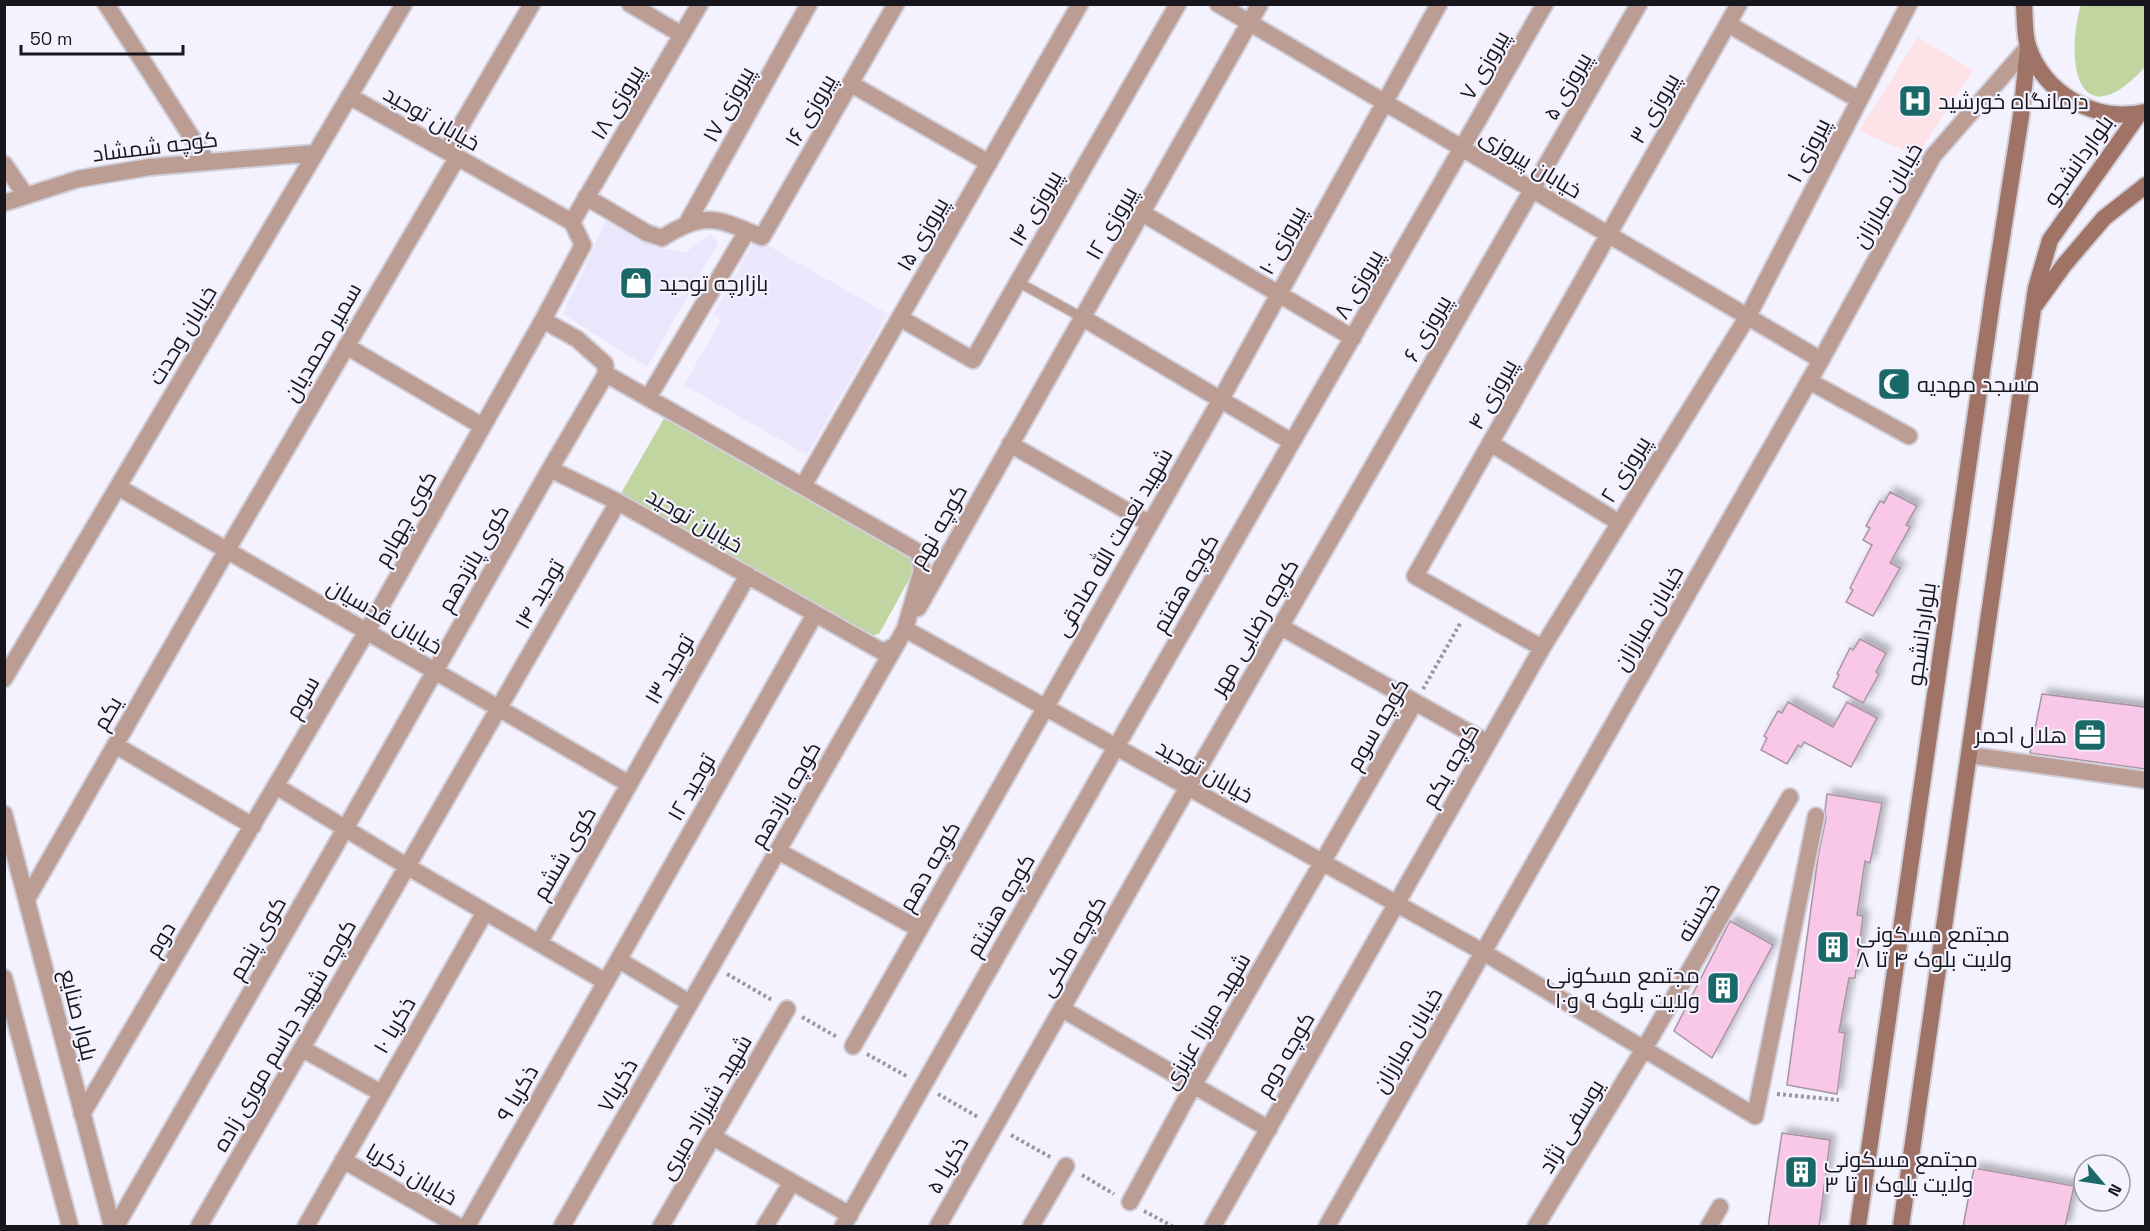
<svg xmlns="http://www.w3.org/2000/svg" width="2150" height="1231" font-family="'Space Grotesk',Cairo,sans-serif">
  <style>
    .built { fill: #eae7fd }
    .education { fill: #ece7fd }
    .medical { fill: #fde2e7 }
    .green { fill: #c1d5a0 }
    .building { fill: #f9c8e9; stroke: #a795a1; stroke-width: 1.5; filter: url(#shadow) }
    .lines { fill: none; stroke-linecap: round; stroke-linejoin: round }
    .service-casing { stroke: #d1cfda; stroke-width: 12 }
    .minor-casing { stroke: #d1cfda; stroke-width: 20 }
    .tertiary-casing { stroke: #d1cfda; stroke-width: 20 }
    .secondary-casing { stroke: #d1cfda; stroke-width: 20 }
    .path { stroke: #9998a2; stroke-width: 4; stroke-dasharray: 3 3; stroke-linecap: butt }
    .service { stroke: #bc9d93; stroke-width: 9 }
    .minor { stroke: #bc9d93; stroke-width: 16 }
    .tertiary { stroke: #bc9d93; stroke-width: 16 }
    .secondary { stroke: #9f7365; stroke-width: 16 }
    .labels { text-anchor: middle; stroke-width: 4.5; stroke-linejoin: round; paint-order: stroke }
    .street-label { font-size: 22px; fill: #17161d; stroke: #f4f2fe }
    .poi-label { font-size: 22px; fill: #17161d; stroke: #f4f2fe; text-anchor: start }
  </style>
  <defs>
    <filter id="shadow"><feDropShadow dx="5.5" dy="-5.5" stdDeviation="3" flood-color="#0004"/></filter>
  </defs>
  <rect width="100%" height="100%" fill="#f4f2fe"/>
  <path class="built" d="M606,221L657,248L686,252L710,234L718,243L647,367L563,314Z"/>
  <path class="education" d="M756,239L888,314L807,455L684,385L721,320L713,314Z"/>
  <path class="medical" d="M1918,37L1973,71L1917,156L1859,131Z"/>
  <path class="green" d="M2081,4L2145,5V67C2079,139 2064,64 2081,4Z
    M666,415L915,555L917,565L879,634L869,636L620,495Z"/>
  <path class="building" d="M1890,492L1917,506L1906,525L1910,527L1890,563L1900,568L1873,616L1846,602L1853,590L1850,588L1872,545L1863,540L1870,528L1866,526L1880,501L1884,503Z
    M1860,639L1886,653L1876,672L1879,674L1863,703L1833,687L1839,675L1837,674L1850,648L1853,650Z
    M2042,694L2145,707V769L2030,753Z
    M1788,702L1833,727L1847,702L1877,718L1851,767L1804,742L1801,747L1798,745L1787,764L1761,750L1767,738L1764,736L1778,711L1782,713Z
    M1827,794L1882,803L1870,863L1865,861L1857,915L1863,916L1855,978H1849L1839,1032L1845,1033L1837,1094L1787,1085L1818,857L1826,818L1825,811Z
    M1730,921L1773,945L1712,1058L1674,1031Z
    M1782,1133L1830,1140L1819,1227H1768Z
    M1974,1168L2074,1186L2065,1227H1963Z"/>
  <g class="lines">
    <defs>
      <path id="service" d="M1018,282L1083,318"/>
      <path id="minor" d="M106,4L207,161
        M630,4L682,35
        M1218,4L1821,360
        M1728,24L1859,100
        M851,84L989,163
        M349,96L572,222L583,245L543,320L577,339L605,364L606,374L550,469L618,502L883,652L896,645L905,629L922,570L918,552L606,374
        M446,151L532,4
        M4,164L26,196
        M586,197L647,233L662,238C706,210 718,219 762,237L896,4
        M4,203L78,179L150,167L316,153
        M1142,213L1353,338
        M572,222L700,4
        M686,225L809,4
        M900,318L973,360L1178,4
        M1083,318L1292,442
        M346,346L482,426
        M1809,381L1909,436
        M648,398L747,231
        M1490,443L1618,522
        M1010,444L1150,524
        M803,486L1080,4
        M118,487L629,784
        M918,608L1260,4
        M1281,627L1488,743
        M905,629L1483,952L1755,1116L1816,816
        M1542,648L1415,576L1739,4
        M4,679L404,4
        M115,745L253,826
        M1969,755L2146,780
        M276,786L408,867L606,982
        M778,851L919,929
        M27,899L227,550L457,158
        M539,943L748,575
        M619,960L690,1003
        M1062,1009L1269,1129
        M853,1046L1221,399L1439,4
        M303,1049L381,1093
        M82,1114L367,631L543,320
        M713,1137L850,1215
        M343,1160L458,1226
        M1130,1202L1193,1086L1415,702
        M116,1226L345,829L550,469
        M199,1226L618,502
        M306,1226L485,912
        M467,1226L815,614
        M562,1226L896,645
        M661,1226L787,1009
        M765,1226L792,1182
        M843,1226L1116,747L1545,4
        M938,1226L1188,787L1639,4
        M1031,1226L1066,1166
        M1213,1226L1542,648L1748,316L1909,4
        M1536,1226L1644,1049L1790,797
        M1709,1226L1720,1207"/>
      <path id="tertiary" d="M4,814L112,1226
        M4,978L70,1226
        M1327,1226L1821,360L1933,156L2028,47"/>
      <path id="secondary" d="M2024,4C2025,18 2024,32 2028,46C2043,93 2096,124 2145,112
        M2036,304L2064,265L2104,218L2146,185
        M1858,1226L1994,288L2021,116L2028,47
        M1901,1226L2036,288L2050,240L2139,114"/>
    </defs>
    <use href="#service" class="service-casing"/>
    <use href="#minor" class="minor-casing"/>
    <use href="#tertiary" class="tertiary-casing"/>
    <use href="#secondary" class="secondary-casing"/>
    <path class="path" d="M1423,689L1461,622
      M727,974L772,1000
      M802,1017L837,1037
      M867,1054L908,1077
      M938,1094L978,1117
      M1777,1094L1839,1100
      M1011,1135L1052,1158
      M1082,1175L1114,1194
      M1144,1211L1172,1226"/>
    <use href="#service" class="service"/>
    <use href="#minor" class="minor"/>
    <use href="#tertiary" class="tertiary"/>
    <use href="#secondary" class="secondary"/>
  </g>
  <defs>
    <symbol id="hospital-square" viewBox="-11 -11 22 22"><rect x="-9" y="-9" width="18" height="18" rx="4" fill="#1b6868" stroke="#f4f2fe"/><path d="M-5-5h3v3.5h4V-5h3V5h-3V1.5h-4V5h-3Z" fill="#fff"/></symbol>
    <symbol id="shop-square" viewBox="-11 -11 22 22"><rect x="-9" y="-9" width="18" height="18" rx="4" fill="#1b6868" stroke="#f4f2fe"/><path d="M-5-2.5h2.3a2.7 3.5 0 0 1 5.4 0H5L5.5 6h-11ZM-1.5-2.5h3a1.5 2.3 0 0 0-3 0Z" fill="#fff"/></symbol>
    <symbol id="mosque-square" viewBox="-11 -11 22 22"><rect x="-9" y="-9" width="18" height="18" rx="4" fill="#1b6868" stroke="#f4f2fe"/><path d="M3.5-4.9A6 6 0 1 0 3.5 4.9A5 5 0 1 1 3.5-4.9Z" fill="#fff"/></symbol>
    <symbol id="office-square" viewBox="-11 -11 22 22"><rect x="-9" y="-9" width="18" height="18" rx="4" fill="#1b6868" stroke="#f4f2fe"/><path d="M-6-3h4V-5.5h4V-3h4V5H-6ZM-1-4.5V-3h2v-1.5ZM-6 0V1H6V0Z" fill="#fff"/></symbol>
    <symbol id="building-square" viewBox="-11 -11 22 22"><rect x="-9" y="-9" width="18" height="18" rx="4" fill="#1b6868" stroke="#f4f2fe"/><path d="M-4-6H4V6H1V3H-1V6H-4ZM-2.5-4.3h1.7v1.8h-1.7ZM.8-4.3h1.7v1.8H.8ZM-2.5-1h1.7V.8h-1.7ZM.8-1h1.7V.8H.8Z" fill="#fff"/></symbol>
  </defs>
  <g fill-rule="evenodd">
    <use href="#hospital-square" x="1896" y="82" width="38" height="38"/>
    <use href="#shop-square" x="617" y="264" width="38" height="38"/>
    <use href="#mosque-square" x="1875" y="365" width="38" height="38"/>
    <use href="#office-square" x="2071" y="716" width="38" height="38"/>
    <use href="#building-square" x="1814" y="928" width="38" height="38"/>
    <use href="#building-square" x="1704" y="969" width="38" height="38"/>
    <use href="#building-square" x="1782" y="1153" width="38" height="38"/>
  </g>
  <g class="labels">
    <g class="street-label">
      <text transform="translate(1484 65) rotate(-60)" y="8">پیروزی ۷</text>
      <text transform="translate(1567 86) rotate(-60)" y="8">پیروزی ۵</text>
      <text transform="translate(617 102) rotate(-59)" y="8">پیروزی ۱۸</text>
      <text transform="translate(728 104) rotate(-61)" y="8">پیروزی ۱۷</text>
      <text transform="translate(1654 108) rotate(-60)" y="8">پیروزی ۳</text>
      <text transform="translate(810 110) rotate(-60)" y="8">پیروزی ۱۶</text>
      <text transform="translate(432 118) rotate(30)" y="8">خیابان توحید</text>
      <text transform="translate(155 146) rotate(-7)" y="8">کوچه شمشاد</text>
      <text transform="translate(1808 150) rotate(-63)" y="8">پیروزی ۱</text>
      <text transform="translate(2078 160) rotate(-55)" y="8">بلواردانشجو</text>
      <text transform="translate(1531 163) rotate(31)" y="8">خیابان پیروزی</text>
      <text transform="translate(1887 195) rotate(-60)" y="8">خیابان مبارزان</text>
      <text transform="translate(1035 208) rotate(-60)" y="8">پیروزی ۱۴</text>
      <text transform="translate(1111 223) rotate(-60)" y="8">پیروزی ۱۲</text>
      <text transform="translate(922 234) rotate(-60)" y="8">پیروزی ۱۵</text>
      <text transform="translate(1282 240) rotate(-61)" y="8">پیروزی ۱۰</text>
      <text transform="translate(1358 284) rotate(-60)" y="8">پیروزی ۸</text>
      <text transform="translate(1427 328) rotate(-60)" y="8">پیروزی ۶</text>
      <text transform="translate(182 335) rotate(-59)" y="8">خیابان وحدت</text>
      <text transform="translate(322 342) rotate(-60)" y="8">سمیر محمدیان</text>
      <text transform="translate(1492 394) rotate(-61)" y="8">پیروزی ۴</text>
      <text transform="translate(1625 469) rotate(-58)" y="8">پیروزی ۲</text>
      <text transform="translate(405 518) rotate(-61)" y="8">کوی چهارم</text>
      <text transform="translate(695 520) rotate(30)" y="8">خیابان توحید</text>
      <text transform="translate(938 526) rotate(-60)" y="8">کوچه نهم</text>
      <text transform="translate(1113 542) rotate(-60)" y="8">شهید نعمت الله صادقی</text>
      <text transform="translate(473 558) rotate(-60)" y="8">کوی پانزدهم</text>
      <text transform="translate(1185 583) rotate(-60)" y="8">کوچه هفتم</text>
      <text transform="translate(539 594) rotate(-60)" y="8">توحید ۱۴</text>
      <text transform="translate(385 616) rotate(30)" y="8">خیابان قدسیان</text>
      <text transform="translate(1648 618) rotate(-60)" y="8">خیابان مبارزان</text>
      <text transform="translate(1254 627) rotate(-60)" y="8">کوچه رضایی مهر</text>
      <text transform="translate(1921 634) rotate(-82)" y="8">بلواردانشجو</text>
      <text transform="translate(669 669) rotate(-60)" y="8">توحید ۱۳</text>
      <text transform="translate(302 697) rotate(-60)" y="8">سوم</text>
      <text transform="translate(107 713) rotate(-60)" y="8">یکم</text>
      <text transform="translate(1377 724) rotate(-60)" y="8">کوچه سوم</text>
      <text transform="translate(1450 765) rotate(-60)" y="8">کوچه یکم</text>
      <text transform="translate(1205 771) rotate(29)" y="8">خیابان توحید</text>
      <text transform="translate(691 787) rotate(-60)" y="8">توحید ۱۲</text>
      <text transform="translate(785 794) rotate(-60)" y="8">کوچه یازدهم</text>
      <text transform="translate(564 853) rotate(-60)" y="8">کوی ششم</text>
      <text transform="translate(929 866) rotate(-60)" y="8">کوچه دهم</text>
      <text transform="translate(1000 905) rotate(-60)" y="8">کوچه هشتم</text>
      <text transform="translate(1698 912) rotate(-60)" y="8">خجسته</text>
      <text transform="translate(257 938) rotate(-60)" y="8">کوی پنجم</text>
      <text transform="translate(160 939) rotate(-59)" y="8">دوم</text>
      <text transform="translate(1072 946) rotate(-60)" y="8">کوچه ملکی</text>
      <text transform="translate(79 1015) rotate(76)" y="8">بلوار صنایع</text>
      <text transform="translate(1206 1021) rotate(-60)" y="8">شهید میرزا عزیزی</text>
      <text transform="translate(394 1025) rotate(-60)" y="8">ذکریا ۱۰</text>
      <text transform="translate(284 1035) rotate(-60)" y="8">کوچه شهید جاسم موری زاده</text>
      <text transform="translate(1407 1040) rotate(-60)" y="8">خیابان مبارزان</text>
      <text transform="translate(1285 1054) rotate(-60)" y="8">کوچه دوم</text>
      <text transform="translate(617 1085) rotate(-60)" y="8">ذکریا۷</text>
      <text transform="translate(517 1093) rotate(-60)" y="8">ذکریا ۹</text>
      <text transform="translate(705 1107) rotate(-60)" y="8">شهید شیرزاد میری</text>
      <text transform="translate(1571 1126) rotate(-59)" y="8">یوسفی نژاد</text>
      <text transform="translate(947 1165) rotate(-60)" y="8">ذکریا ۵</text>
      <text transform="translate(412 1174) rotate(30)" y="8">خیابان ذکریا</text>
    </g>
    <g class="poi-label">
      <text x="1938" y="109">درمانگاه خورشید</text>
      <text x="659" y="291">بازارچه توحید</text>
      <text x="1917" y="392">مسجد مهدیه</text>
      <text x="2067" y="743" text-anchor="end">هلال احمر</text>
      <text x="1856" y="942">مجتمع مسکونی<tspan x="1856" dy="25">ولایت بلوک ۴ تا ۸</tspan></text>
      <text x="1700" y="983" text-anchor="end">مجتمع مسکونی<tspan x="1700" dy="25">ولایت بلوک ۹ و۱۰</tspan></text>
      <text x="1824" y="1167">مجتمع مسکونی<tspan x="1824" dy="25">ولایت یلوک ۱ تا ۳</tspan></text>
    </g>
  </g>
  <rect width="2150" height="1231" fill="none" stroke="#17161d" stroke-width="12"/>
  <g transform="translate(2102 1183) rotate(119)"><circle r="28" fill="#f4f2fe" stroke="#9c9aa4" stroke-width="1.5"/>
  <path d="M0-4.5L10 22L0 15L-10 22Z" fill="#1b6868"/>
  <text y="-9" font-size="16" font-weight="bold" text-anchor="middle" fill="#17161d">N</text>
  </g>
  <path d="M21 45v9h162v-9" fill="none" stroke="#17161d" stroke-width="3"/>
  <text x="30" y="45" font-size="18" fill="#17161d" stroke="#f4f2fe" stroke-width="4.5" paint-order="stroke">50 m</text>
</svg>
